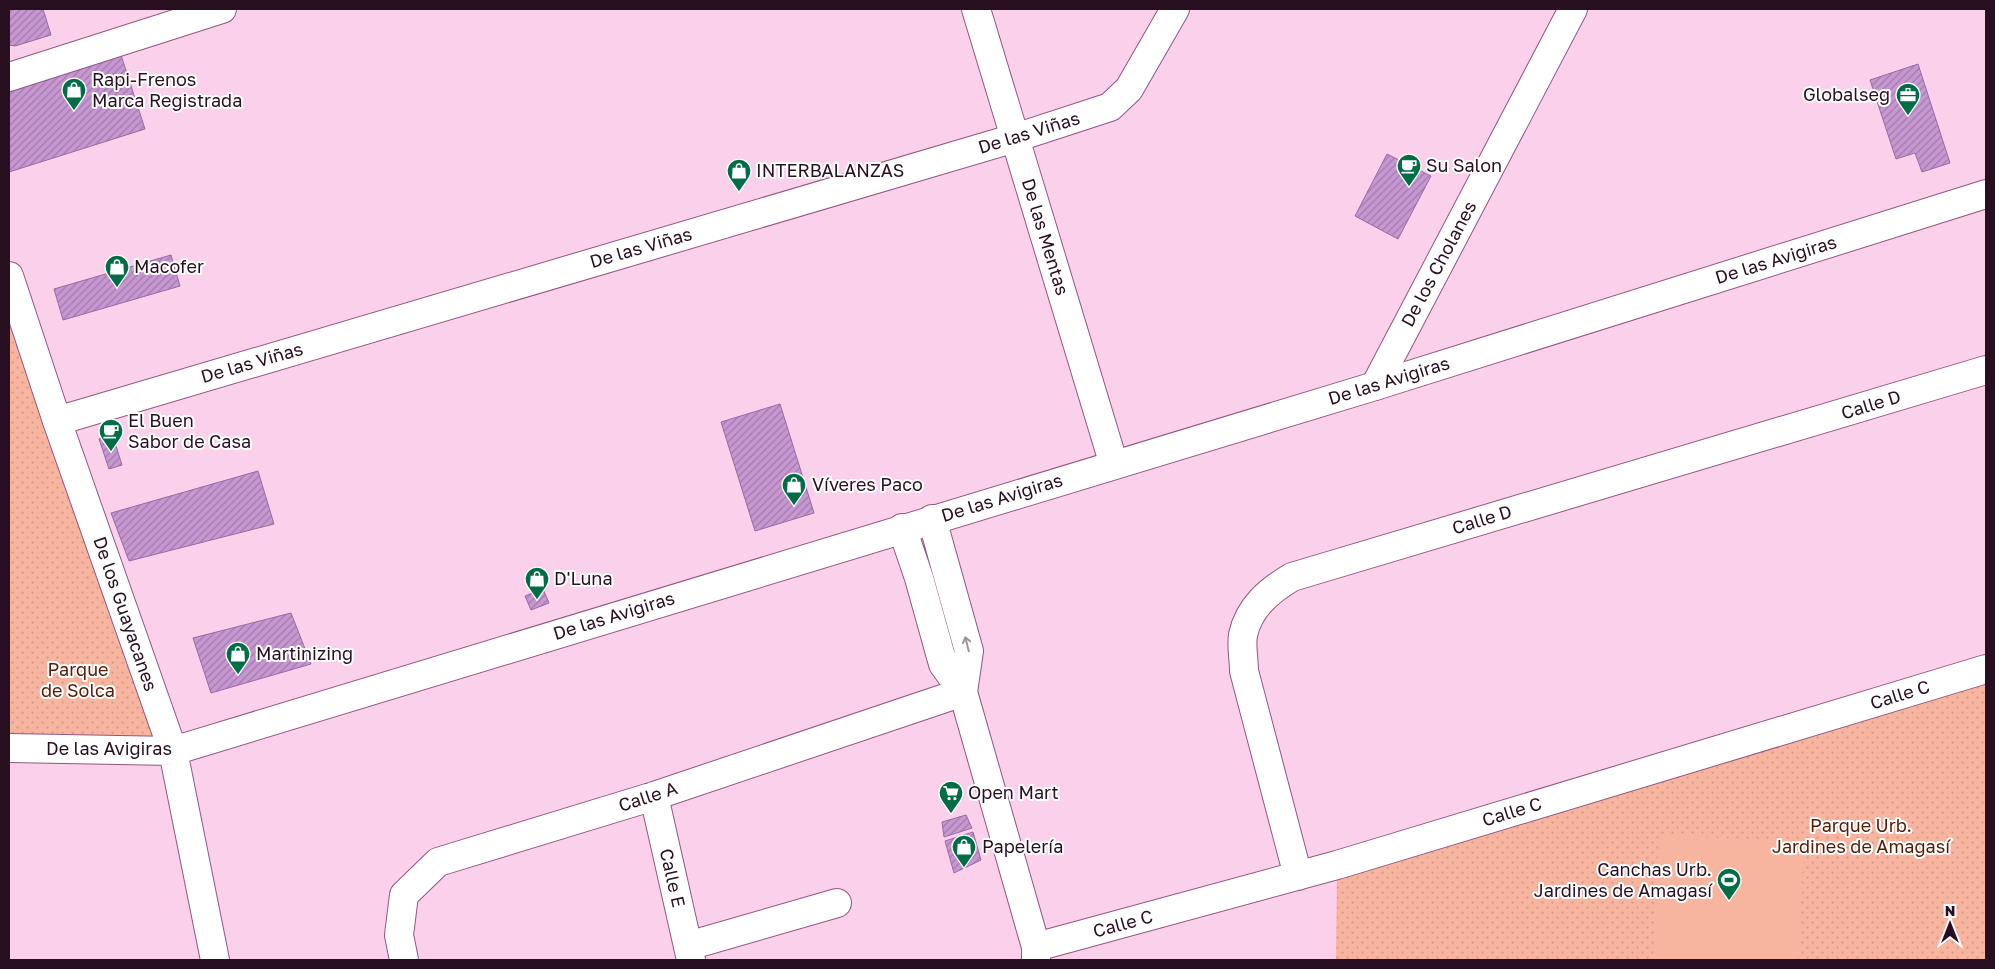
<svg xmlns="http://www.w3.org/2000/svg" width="1995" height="969" font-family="'Golos Text',sans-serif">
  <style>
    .park { fill: url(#park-dots) }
    .pitch { fill: #f7b59f }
    .building { fill: url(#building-hatch); stroke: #986aa2 }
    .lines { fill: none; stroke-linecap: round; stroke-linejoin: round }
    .minor-casing { stroke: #935680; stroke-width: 30 }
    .tertiary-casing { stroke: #935680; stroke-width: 30 }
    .minor { stroke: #fff; stroke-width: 28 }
    .tertiary { stroke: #fff; stroke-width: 28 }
    .oneway { stroke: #9e939b }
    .labels { text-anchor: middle; stroke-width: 4; stroke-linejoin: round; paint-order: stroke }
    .poi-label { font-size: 18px; fill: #280f20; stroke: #fff; text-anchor: start }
    .street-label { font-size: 18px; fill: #280f20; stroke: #fff }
    .park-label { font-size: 18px; fill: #551a02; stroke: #fff }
  </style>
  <defs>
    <pattern id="park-dots" width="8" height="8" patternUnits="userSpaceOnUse" patternTransform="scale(1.25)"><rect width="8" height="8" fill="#f7b59f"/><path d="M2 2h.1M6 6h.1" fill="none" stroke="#d49a89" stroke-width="1.8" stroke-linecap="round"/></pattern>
    <pattern id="building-hatch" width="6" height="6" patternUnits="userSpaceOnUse" patternTransform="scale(1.25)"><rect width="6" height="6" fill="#c797d2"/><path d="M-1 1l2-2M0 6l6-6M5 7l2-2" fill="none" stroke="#a27aaa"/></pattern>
  </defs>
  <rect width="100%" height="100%" fill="#fad0eb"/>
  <path class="park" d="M9,260L173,751L9,748Z
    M1986,669V960H1336L1337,865Z"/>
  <path class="pitch" d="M1659,835L1804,842L1798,960H1653Z"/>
  <path class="building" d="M9,9H43L51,35L15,46L9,45Z
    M121,55L145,129L9,172V92Z
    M1918,64L1950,163L1922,172L1915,153L1896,159L1870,80Z
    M1387,154L1431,176L1398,239L1355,216Z
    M171,255L180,286L63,320L54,289Z
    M780,404L814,513L755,531L721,422Z
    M111,430L122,465L109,469L99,439Z
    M258,471L274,524L129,561L111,513Z
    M543,589L549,603L531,610L525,596Z
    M291,613L311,664L211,693L193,638Z
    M966,815L972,828L944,837L942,822Z
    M973,832L981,860L954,873L945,841Z"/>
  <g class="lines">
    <defs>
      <path id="minor" d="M976,9L1114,465
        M9,77L222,9
        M1375,386L1573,9
        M57,421L1015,138L1110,107L1129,89L1175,9
        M932,519L969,651L963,692
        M902,528L919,578L943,664L963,692L1036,947V960
        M654,796L691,960
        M1298,876L1244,671C1244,659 1241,646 1243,635C1249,607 1269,591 1292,577L1986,370
        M688,946L837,903
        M1036,947L1337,865L1986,669
        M404,960L399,935L404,895L438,862L654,796L963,692"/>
      <path id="tertiary" d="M9,276L57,421L173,751L215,960
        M9,748L173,751L1375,386L1986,194"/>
    </defs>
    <use href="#minor" class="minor-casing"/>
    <use href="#tertiary" class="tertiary-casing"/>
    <use href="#minor" class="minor"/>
    <use href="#tertiary" class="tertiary"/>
  </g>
  <defs><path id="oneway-shaft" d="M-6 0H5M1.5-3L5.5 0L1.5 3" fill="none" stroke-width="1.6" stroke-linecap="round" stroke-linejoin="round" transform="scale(1.25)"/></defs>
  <use class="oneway" href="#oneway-shaft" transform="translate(967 644) rotate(-104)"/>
  <defs>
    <symbol id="shop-pin" viewBox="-11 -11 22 30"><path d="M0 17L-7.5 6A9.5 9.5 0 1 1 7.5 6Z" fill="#006d46" stroke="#fff"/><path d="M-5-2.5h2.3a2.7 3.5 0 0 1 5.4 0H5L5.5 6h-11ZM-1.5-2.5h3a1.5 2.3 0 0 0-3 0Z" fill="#fff"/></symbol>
    <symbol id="office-pin" viewBox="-11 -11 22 30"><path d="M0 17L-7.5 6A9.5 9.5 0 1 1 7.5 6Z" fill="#006d46" stroke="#fff"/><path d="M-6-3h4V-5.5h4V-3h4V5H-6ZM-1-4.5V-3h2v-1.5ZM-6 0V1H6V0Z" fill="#fff"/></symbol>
    <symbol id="cafe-pin" viewBox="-11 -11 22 30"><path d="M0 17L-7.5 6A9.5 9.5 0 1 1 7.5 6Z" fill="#006d46" stroke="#fff"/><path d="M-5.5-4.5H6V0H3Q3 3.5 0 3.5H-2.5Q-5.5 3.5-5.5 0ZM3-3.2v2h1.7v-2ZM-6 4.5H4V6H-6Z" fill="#fff"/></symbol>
    <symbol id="supermarket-pin" viewBox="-11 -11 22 30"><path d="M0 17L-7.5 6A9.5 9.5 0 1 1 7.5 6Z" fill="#006d46" stroke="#fff"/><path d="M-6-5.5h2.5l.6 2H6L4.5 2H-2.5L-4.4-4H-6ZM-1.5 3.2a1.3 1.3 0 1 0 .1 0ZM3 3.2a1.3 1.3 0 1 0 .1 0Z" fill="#fff"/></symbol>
    <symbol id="stadium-pin" viewBox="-11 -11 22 30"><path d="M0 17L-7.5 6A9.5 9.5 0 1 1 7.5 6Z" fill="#006d46" stroke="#fff"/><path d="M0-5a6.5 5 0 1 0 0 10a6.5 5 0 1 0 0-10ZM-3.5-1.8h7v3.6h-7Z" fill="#fff"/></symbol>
  </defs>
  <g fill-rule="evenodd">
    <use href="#shop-pin" x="60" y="76" width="28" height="38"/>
    <use href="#office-pin" x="1894" y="81" width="28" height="38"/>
    <use href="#cafe-pin" x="1395" y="152" width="28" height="38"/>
    <use href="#shop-pin" x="725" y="157" width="28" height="38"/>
    <use href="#shop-pin" x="103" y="253" width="28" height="38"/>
    <use href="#cafe-pin" x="97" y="417" width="28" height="38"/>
    <use href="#shop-pin" x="780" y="471" width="28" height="38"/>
    <use href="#shop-pin" x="523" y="565" width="28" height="38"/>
    <use href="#shop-pin" x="224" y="640" width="28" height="38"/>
    <use href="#supermarket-pin" x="937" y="779" width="28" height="38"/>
    <use href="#shop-pin" x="950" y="833" width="28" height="38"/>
    <use href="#stadium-pin" x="1715" y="866" width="28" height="38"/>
  </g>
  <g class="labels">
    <g class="poi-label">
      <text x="92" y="86">Rapi-Frenos<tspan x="92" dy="21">Marca Registrada</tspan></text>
      <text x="1890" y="101" text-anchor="end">Globalseg</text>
      <text x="1426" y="172">Su Salon</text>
      <text x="756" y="177">INTERBALANZAS</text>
      <text x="134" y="273">Macofer</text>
      <text x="128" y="427">El Buen<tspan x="128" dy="21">Sabor de Casa</tspan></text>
      <text x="812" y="491">Víveres Paco</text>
      <text x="554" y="585">D'Luna</text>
      <text x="256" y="660">Martinizing</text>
      <text x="968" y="799">Open Mart</text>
      <text x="982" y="853">Papelería</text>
      <text x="1712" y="876" text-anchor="end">Canchas Urb.<tspan x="1712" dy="21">Jardines de Amagasí</tspan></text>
    </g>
    <g class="street-label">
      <text transform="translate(1029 133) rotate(-17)" y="6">De las Viñas</text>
      <text transform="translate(1045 237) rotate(73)" y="6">De las Mentas</text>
      <text transform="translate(641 248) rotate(-16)" y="6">De las Viñas</text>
      <text transform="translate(1776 260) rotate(-17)" y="6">De las Avigiras</text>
      <text transform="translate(1439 264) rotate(-62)" y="6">De los Cholanes</text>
      <text transform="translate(252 363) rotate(-16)" y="6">De las Viñas</text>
      <text transform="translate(1389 381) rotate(-17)" y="6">De las Avigiras</text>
      <text transform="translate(1871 405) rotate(-17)" y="6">Calle D</text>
      <text transform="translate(1002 498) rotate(-17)" y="6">De las Avigiras</text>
      <text transform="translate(1482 520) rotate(-17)" y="6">Calle D</text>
      <text transform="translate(125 614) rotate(71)" y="6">De los Guayacanes</text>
      <text transform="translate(614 616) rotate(-17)" y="6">De las Avigiras</text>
      <text transform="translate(1900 695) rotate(-17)" y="6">Calle C</text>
      <text x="109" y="755">De las Avigiras</text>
      <text transform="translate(648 797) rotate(-18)" y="6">Calle A</text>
      <text transform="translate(1512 812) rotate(-17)" y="6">Calle C</text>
      <text transform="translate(672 878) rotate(77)" y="6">Calle E</text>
      <text transform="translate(1123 924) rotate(-15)" y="6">Calle C</text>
    </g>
    <g class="park-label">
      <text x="78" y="676">Parque<tspan x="78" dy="21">de Solca</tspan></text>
      <text x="1861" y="832">Parque Urb.<tspan x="1861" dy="21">Jardines de Amagasí</tspan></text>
    </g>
  </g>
  <rect width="1995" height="969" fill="none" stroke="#280f20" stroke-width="20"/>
  <g transform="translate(1950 924)" stroke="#ffffff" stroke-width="4" paint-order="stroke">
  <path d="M0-4L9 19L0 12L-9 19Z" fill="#280f20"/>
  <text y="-8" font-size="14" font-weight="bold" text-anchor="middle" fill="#280f20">N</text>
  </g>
</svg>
